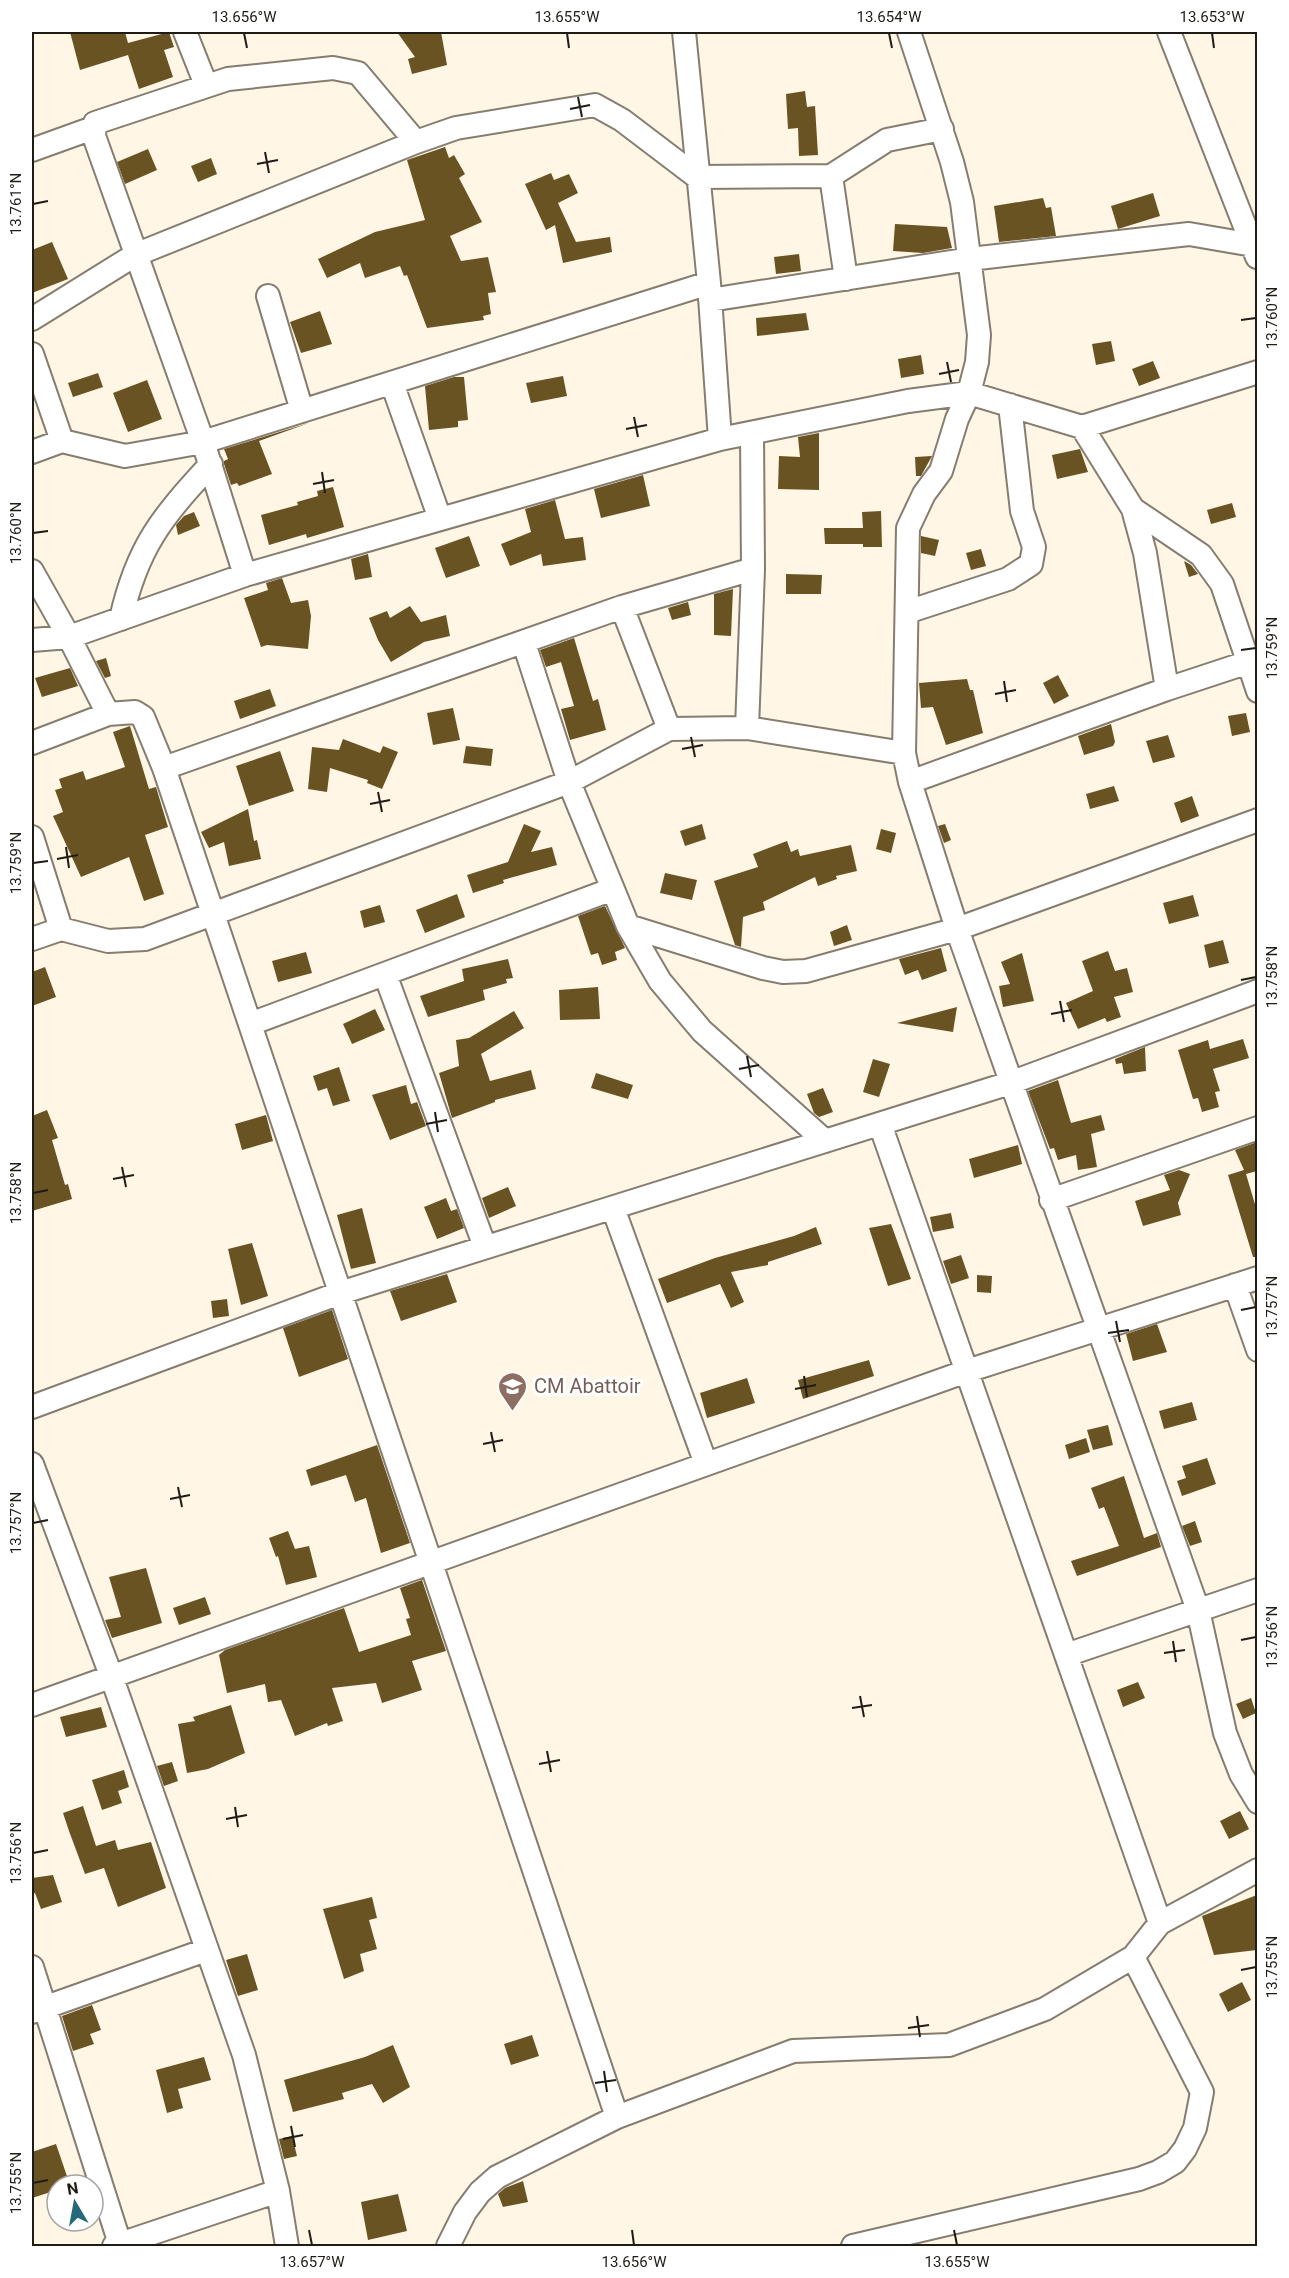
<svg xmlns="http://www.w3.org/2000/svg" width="1289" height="2278" font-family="Roboto,sans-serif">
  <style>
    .building { fill: #6a5322 }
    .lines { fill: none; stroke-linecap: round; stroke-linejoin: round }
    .minor-casing { stroke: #857d6f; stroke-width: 26 }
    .minor { stroke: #fff; stroke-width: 22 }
    .ticks { fill: none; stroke: #1f1c16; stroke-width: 2 }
    .labels { text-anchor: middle; stroke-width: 6; stroke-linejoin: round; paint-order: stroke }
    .education-label { font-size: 20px; fill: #785e54; stroke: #fff; text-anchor: start }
    .neatline { fill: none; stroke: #1f1c16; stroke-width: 2 }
    .ticks-label { font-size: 15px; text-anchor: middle; fill: #1f1c16 }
  </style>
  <rect width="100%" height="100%" fill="#fff6e6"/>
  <path class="building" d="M70,32H125L128,43L169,32L174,47L164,50L173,77L139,89L128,55L80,70Z
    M397,32H441L447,65L412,74L408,59L415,57Z
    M805,91L807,107L815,106L818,155L799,156L798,128L788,129L786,94Z
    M445,147L449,158L454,155L465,174L459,178L482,222L450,236L461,261L488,257L496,292L488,293L491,314L483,316L484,320L427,328L407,275L404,276L400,266L365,278L360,263L327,278L318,259L375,232L425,220L407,160Z
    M148,149L157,170L125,184L117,162Z
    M211,158L217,174L198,182L191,166Z
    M551,173L554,180L569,174L578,193L558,203L576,242L610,237L612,252L563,263L555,225L546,230L525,184Z
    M1153,193L1160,216L1118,229L1111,206Z
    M1043,198L1046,208L1051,207L1056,236L999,242L994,206Z
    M895,224L947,227L952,248L923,253L893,251Z
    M52,242L68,279L32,293V250Z
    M799,254L801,271L776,274L774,257Z
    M320,311L332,344L301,353L290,322Z
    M806,313L809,330L757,336L756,318Z
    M1111,341L1115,361L1096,365L1092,344Z
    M921,355L924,374L901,378L898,359Z
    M1153,361L1160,378L1139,386L1132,369Z
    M98,373L103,387L73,397L68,383Z
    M563,376L567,396L531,403L526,383Z
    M454,377H464L468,420L458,421V427L429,430L425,386Z
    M147,380L162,419L128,432L113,393Z
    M309,423L259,441L272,474L239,486L237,483L231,485L224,464V461L228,459L224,449Z
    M819,433V490L778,489L779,456L800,457L798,437Z
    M1080,449L1088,472L1057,479L1052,455Z
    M932,456L921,476H916L915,457Z
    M643,475L650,506L601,518L594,489Z
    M333,487L344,527L307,538L306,534L269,545L261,515L298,505L297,502L318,496L317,491Z
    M555,500L565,539L583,537L586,560L543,566L541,554L510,566L501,544L531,532L525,509Z
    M1232,503L1236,517L1211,524L1207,510Z
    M881,511L882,547H863V544H825L824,528H863L862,512Z
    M194,512L200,526L178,535L176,525L184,516Z
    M469,536L480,566L446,578L435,548Z
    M921,536L939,540L935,556L921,553Z
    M981,549L986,566L971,570L966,553Z
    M368,554L372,577L355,580L351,559Z
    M1184,561L1191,565L1198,574L1189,577Z
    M786,574L822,575L821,594H786Z
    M282,578L291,603L308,600L311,616L308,649L267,645L261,647L244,598L268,590L266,583Z
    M733,589L731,636L714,635V594Z
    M688,602L691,615L672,620L668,608Z
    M410,606L421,622L446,615L450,636L424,642L391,662L378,640L369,618L387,611L390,618Z
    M574,638L593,701L598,699L606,730L570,740L561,709L574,706L561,662L546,667L540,650Z
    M106,658L111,676L105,678L96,661Z
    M70,668L78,686L42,697L35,678Z
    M1058,675L1069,696L1054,704L1043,683Z
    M967,679L970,690H973L983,733L946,745L933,707L921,708L919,683Z
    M270,689L276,706L240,719L234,701Z
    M453,708L460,740L433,745L427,713Z
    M1246,713L1250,732L1232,736L1228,716Z
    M1111,724L1115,742L1113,746L1084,755L1078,736Z
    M130,726L149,789L156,787L168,827L145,835L164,894L144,901L129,857L81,877L53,816L63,812L55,790L62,788L59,779L83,771L86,780L125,767L113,732Z
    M1168,735L1175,757L1153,763L1146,741Z
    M343,739L380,753L383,746L398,752L382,789L367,783L368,780L330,768L327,792L308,789L312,747L339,750Z
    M466,746L493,749L491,766L463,763Z
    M280,751L294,791L249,806L236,766Z
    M1114,786L1119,801L1090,809L1086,794Z
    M1192,796L1199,816L1181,823L1174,803Z
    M248,809L254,841L257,840L261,859L229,866L224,842L209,848L201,832Z
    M524,824L541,831L531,852L552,847L557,865L503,880L504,883L473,893L467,875L508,862Z
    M702,824L706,839L685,846L680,831Z
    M945,824L951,840L944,843L938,826Z
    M881,829L896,833L891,853L876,849Z
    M787,841L791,852L798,849L800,856L851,845L857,871L836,876L837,879L818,886L815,877L763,902L765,910L743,917L741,947L735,945L714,881L758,867L753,854Z
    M665,873L697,880L692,900L660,893Z
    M457,894L465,917L425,933L416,910Z
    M1193,895L1199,916L1169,924L1163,903Z
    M380,905L385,922L364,928L360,911Z
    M605,906L625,948L615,952L617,960L602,965L598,953L591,955L578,916Z
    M847,925L852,940L834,946L830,932Z
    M1223,940L1229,963L1209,968L1204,945Z
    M941,948L947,971L922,980L918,970L905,975L899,959Z
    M1108,951L1115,971L1127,968L1133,992L1114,997L1121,1017L1107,1022L1105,1018L1078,1029L1066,1003L1093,991L1082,961Z
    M306,952L312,973L278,982L272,961Z
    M1022,953L1034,1001L1003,1007L999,986L1010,984L1001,962Z
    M508,959L513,978L506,979L507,983L483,990L485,1000L428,1017L420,996L464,981L462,969Z
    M45,967L56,997L32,1006V972Z
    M598,987L600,1019L560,1020L559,990Z
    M957,1007L953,1032L897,1023Z
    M375,1009L385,1030L352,1044L343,1024Z
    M514,1011L524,1028L481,1054L490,1081L531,1070L536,1089L495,1100V1102L452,1118L439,1073L459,1066L456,1040L469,1038Z
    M1243,1039L1249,1058L1213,1069L1220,1091L1215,1092L1219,1107L1202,1112L1198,1098L1193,1099L1178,1050L1208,1040L1210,1049Z
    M1145,1047L1146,1071L1124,1074L1122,1063L1116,1064L1115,1059Z
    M873,1059L890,1064L879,1097L863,1092Z
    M339,1067L350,1101L333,1106L327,1088L318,1091L313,1076Z
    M596,1073L633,1085L628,1099L591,1088Z
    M1058,1080L1071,1123L1101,1115L1105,1130L1091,1134L1097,1167L1078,1170L1076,1155L1058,1160L1054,1148L1050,1149L1028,1091Z
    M406,1085L411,1104L417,1102L426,1126L390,1140L372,1095Z
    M823,1088L833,1112L819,1117L814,1113L807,1094Z
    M47,1110L58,1138L52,1140L65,1185L68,1184L72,1199L32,1211V1116Z
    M266,1115L273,1141L242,1150L235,1124Z
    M1257,1142V1171L1246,1174L1257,1211V1257H1253L1228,1175L1244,1170L1235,1150Z
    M1018,1145L1022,1164L974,1178L969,1159Z
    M1179,1170L1190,1174L1178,1203L1181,1215L1143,1226L1135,1201L1170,1190L1164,1175Z
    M508,1187L516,1206L489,1218L482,1198Z
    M446,1198L451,1211L457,1209L464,1228L437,1239L424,1207Z
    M362,1208L376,1263L351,1269L337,1215Z
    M951,1213L954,1228L933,1232L930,1217Z
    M891,1224L911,1279L888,1286L869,1228Z
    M816,1227L822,1244L768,1262V1265L731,1272L744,1302L731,1308L720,1284L667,1303L658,1279L715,1258L794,1236Z
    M252,1243L268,1296L241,1305L228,1249Z
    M961,1255L969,1278L951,1284L943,1261Z
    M447,1274L457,1302L401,1321L390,1291Z
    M977,1275L992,1276L991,1293L977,1292Z
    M227,1299L229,1316L213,1318L211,1301Z
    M332,1310L348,1359L299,1377L283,1328Z
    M1157,1324L1167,1352L1133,1361L1126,1334Z
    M869,1360L874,1376L803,1399L798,1380Z
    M747,1378L755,1403L707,1418L700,1393Z
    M1192,1402L1197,1420L1164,1429L1159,1411Z
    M1108,1425L1113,1445L1093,1450L1087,1430Z
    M1086,1438L1090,1452L1069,1459L1065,1445Z
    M377,1445L410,1543L381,1553L366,1498L355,1502L346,1475L311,1486L306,1470Z
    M1207,1458L1216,1484L1182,1496L1177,1481L1186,1478L1182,1466Z
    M1124,1476L1144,1538L1157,1533L1161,1547L1077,1576L1071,1561L1119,1546L1104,1507L1099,1509L1091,1488Z
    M1195,1521L1202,1542L1190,1546L1182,1526Z
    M288,1531L295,1549L309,1546L317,1577L286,1585L278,1556L276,1557L269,1538Z
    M146,1568L162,1623L112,1638L105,1620L121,1617L109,1577Z
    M422,1580L446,1651L412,1661L422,1690L382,1703L376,1683L332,1688L343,1721L328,1726L327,1723L295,1736L281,1700L268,1702L265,1684L227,1693L219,1655L225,1650L344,1608L359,1652L411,1635L406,1619L410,1618L400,1588Z
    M205,1597L211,1614L179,1625L173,1608Z
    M1138,1682L1145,1698L1123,1707L1117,1690Z
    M1251,1698L1256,1713L1243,1719L1236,1704Z
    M231,1705L245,1753L208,1769L187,1773L178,1724L195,1721L193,1717Z
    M101,1707L107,1727L66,1737L60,1717Z
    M172,1762L178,1781L164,1786L157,1766Z
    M124,1770L129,1787L118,1791L122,1803L102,1810L92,1780Z
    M83,1806L96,1846L115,1840L118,1850L151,1842L166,1888L118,1907L104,1868L85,1874L69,1831L63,1813Z
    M1240,1811L1249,1829L1229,1839L1220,1821Z
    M53,1875L62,1902L41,1909L35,1893L32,1894V1878Z
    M1257,1895V1950L1214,1955L1202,1916Z
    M372,1897L377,1918L369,1920L377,1949L360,1954L364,1971L344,1979L323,1909Z
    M247,1954L258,1990L238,1996L226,1960Z
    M1242,1982L1251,2000L1228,2012L1219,1994Z
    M92,2005L101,2030L90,2034L94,2044L73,2051L62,2016Z
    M532,2035L539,2056L511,2065L504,2044Z
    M393,2045L410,2087L383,2103L372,2084L342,2093L344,2099L293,2112L284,2080L365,2057Z
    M204,2057L211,2080L178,2089L183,2108L167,2113L156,2070Z
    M292,2136L297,2156L284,2159L279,2139Z
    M56,2144L70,2185H57V2190L32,2198V2152Z
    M523,2181L528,2202L503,2207L498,2194L505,2188Z
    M398,2194L407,2231L368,2240L361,2202Z"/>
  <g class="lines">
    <defs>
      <path id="minor" d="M185,32L206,85
        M684,32L709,283L720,439
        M909,32L952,162L962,202L979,335L977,362L969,393L957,419L941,471L924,494L908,528L904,753L910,782L957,929L1198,1610L1225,1733L1241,1774L1258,1802
        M1169,32L1257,257
        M32,150L93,128
        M831,176L846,279
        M268,296L302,411
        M710,300L970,259L1189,234L1253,245
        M32,319L135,255L416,142
        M32,354L62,441
        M392,383L440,519
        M1082,427L1133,509L1145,553L1167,689
        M32,452L62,441L125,456L203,442L709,283
        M1133,509L1201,555L1222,584L1258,691
        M32,571L69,637L108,714
        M245,575L203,442L94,136L95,123L228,79L333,68L358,73L416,142L456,128L595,105L622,120L697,177L831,176L887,140L942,129
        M622,607L669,729
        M907,612L1008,579L1031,564L1034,547L1022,511L1010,405
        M121,619C137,547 162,517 211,464
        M32,640L69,637L245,575L720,439L908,401L969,393L1082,427L1258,372
        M524,643L569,782L628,926L660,981L702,1031L825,1141
        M747,728L753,569L752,433
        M32,743L108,714L135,712L143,717L164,768L622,607L753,569
        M164,768L617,2117
        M910,782L1167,689L1258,659
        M32,837L61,929
        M628,926L763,968L783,972L806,971L957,929L1258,820
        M32,939L61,929L108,941L145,939L569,782L669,729L747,728L904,753
        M385,974L485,1247
        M250,1024L613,889
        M880,1124L1160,1923
        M1051,1200L1258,1128
        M613,1208L706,1464
        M1235,1285L1258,1350
        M32,1407L340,1293L1010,1083L1258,991
        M32,1464L112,1678L244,2055L278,2191L287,2246
        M1066,1655L1258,1590
        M32,1705L967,1371L1258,1278
        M1133,1957L1160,1923L1258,1870
        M32,1967L120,2244
        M32,2012L206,1950
        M114,2246L278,2191
        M448,2246L465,2212L480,2192L497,2177L617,2117L793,2051L949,2045L1045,2009L1133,1957L1202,2092L1195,2128L1185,2149L1175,2162L1158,2172L1139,2179L853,2246"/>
    </defs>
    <use href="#minor" class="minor-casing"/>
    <use href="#minor" class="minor"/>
  </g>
  <path class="ticks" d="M244,33L247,48M567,33L569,48M889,33L892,48M1212,33L1214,48M578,97L582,117M570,109L590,105M265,152L269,173M257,164L278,160M33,204L48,201M1241,320L1256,318M947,362L951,382M939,374L959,370M634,417L638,437M626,429L647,425M322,472L325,493M313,484L334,480M33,533L48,531M1241,650L1256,648M1004,681L1007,702M995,694L1016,690M691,737L695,757M682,749L703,745M378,792L382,812M370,804L390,800M66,847L69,868M57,859L78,855M33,863L48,861M1241,980L1256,977M1060,1001L1064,1022M1051,1014L1072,1010M747,1056L751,1077M739,1069L759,1065M435,1112L438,1132M426,1124L447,1120M122,1167L126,1187M113,1179L134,1175M33,1193L48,1190M1241,1310L1256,1307M1116,1321L1120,1342M1108,1333L1129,1330M804,1376L807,1397M795,1389L816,1385M491,1432L495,1452M483,1444L503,1440M178,1487L182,1507M170,1499L190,1495M33,1523L48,1520M1241,1640L1256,1637M1173,1641L1176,1662M1164,1653L1185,1650M860,1696L864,1717M852,1708L872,1705M547,1751L551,1772M539,1764L560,1760M235,1807L238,1827M226,1819L247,1815M33,1853L48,1850M1241,1970L1256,1967M917,2016L920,2037M908,2028L929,2025M604,2071L607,2092M595,2083L616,2080M291,2126L295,2147M283,2139L303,2135M33,2183L48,2180M309,2230L312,2245M632,2230L634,2245M954,2230L957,2245"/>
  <defs>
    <symbol id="school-pin" viewBox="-11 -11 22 30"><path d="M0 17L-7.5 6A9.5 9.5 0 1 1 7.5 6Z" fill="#8d6e63" stroke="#fff"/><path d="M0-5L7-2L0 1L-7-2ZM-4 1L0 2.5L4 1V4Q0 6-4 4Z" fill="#fff"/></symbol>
  </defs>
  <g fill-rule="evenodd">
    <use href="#school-pin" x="496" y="1370" width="33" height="45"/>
  </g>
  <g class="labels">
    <g class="education-label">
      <text x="534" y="1393">CM Abattoir</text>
    </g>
  </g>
  <rect width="1289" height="2278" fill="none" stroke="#ffffff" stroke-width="66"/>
  <g transform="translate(75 2203) rotate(350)"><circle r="28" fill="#ffffff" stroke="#a5a4a2" stroke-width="1.5"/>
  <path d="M0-4.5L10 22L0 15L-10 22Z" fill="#25697a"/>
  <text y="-9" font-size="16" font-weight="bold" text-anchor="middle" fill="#1f1c16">N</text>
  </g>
  <rect x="33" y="33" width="1223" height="2212" class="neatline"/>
  <g class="ticks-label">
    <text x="244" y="22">13.656°W</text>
    <text x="567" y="22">13.655°W</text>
    <text x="889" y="22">13.654°W</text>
    <text x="1212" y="22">13.653°W</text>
    <text transform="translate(16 204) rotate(-90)" y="5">13.761°N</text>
    <text transform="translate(1272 318) rotate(-90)" y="5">13.760°N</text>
    <text transform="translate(16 533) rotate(-90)" y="5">13.760°N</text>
    <text transform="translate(1272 648) rotate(-90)" y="5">13.759°N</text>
    <text transform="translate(16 863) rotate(-90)" y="5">13.759°N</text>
    <text transform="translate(1272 977) rotate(-90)" y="5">13.758°N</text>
    <text transform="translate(16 1193) rotate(-90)" y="5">13.758°N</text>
    <text transform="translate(1272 1307) rotate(-90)" y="5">13.757°N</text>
    <text transform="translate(16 1523) rotate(-90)" y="5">13.757°N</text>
    <text transform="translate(1272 1637) rotate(-90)" y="5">13.756°N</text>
    <text transform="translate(16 1853) rotate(-90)" y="5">13.756°N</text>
    <text transform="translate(1272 1967) rotate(-90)" y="5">13.755°N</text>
    <text transform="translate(16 2183) rotate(-90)" y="5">13.755°N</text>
    <text x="312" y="2267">13.657°W</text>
    <text x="634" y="2267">13.656°W</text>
    <text x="957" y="2267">13.655°W</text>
  </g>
</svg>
